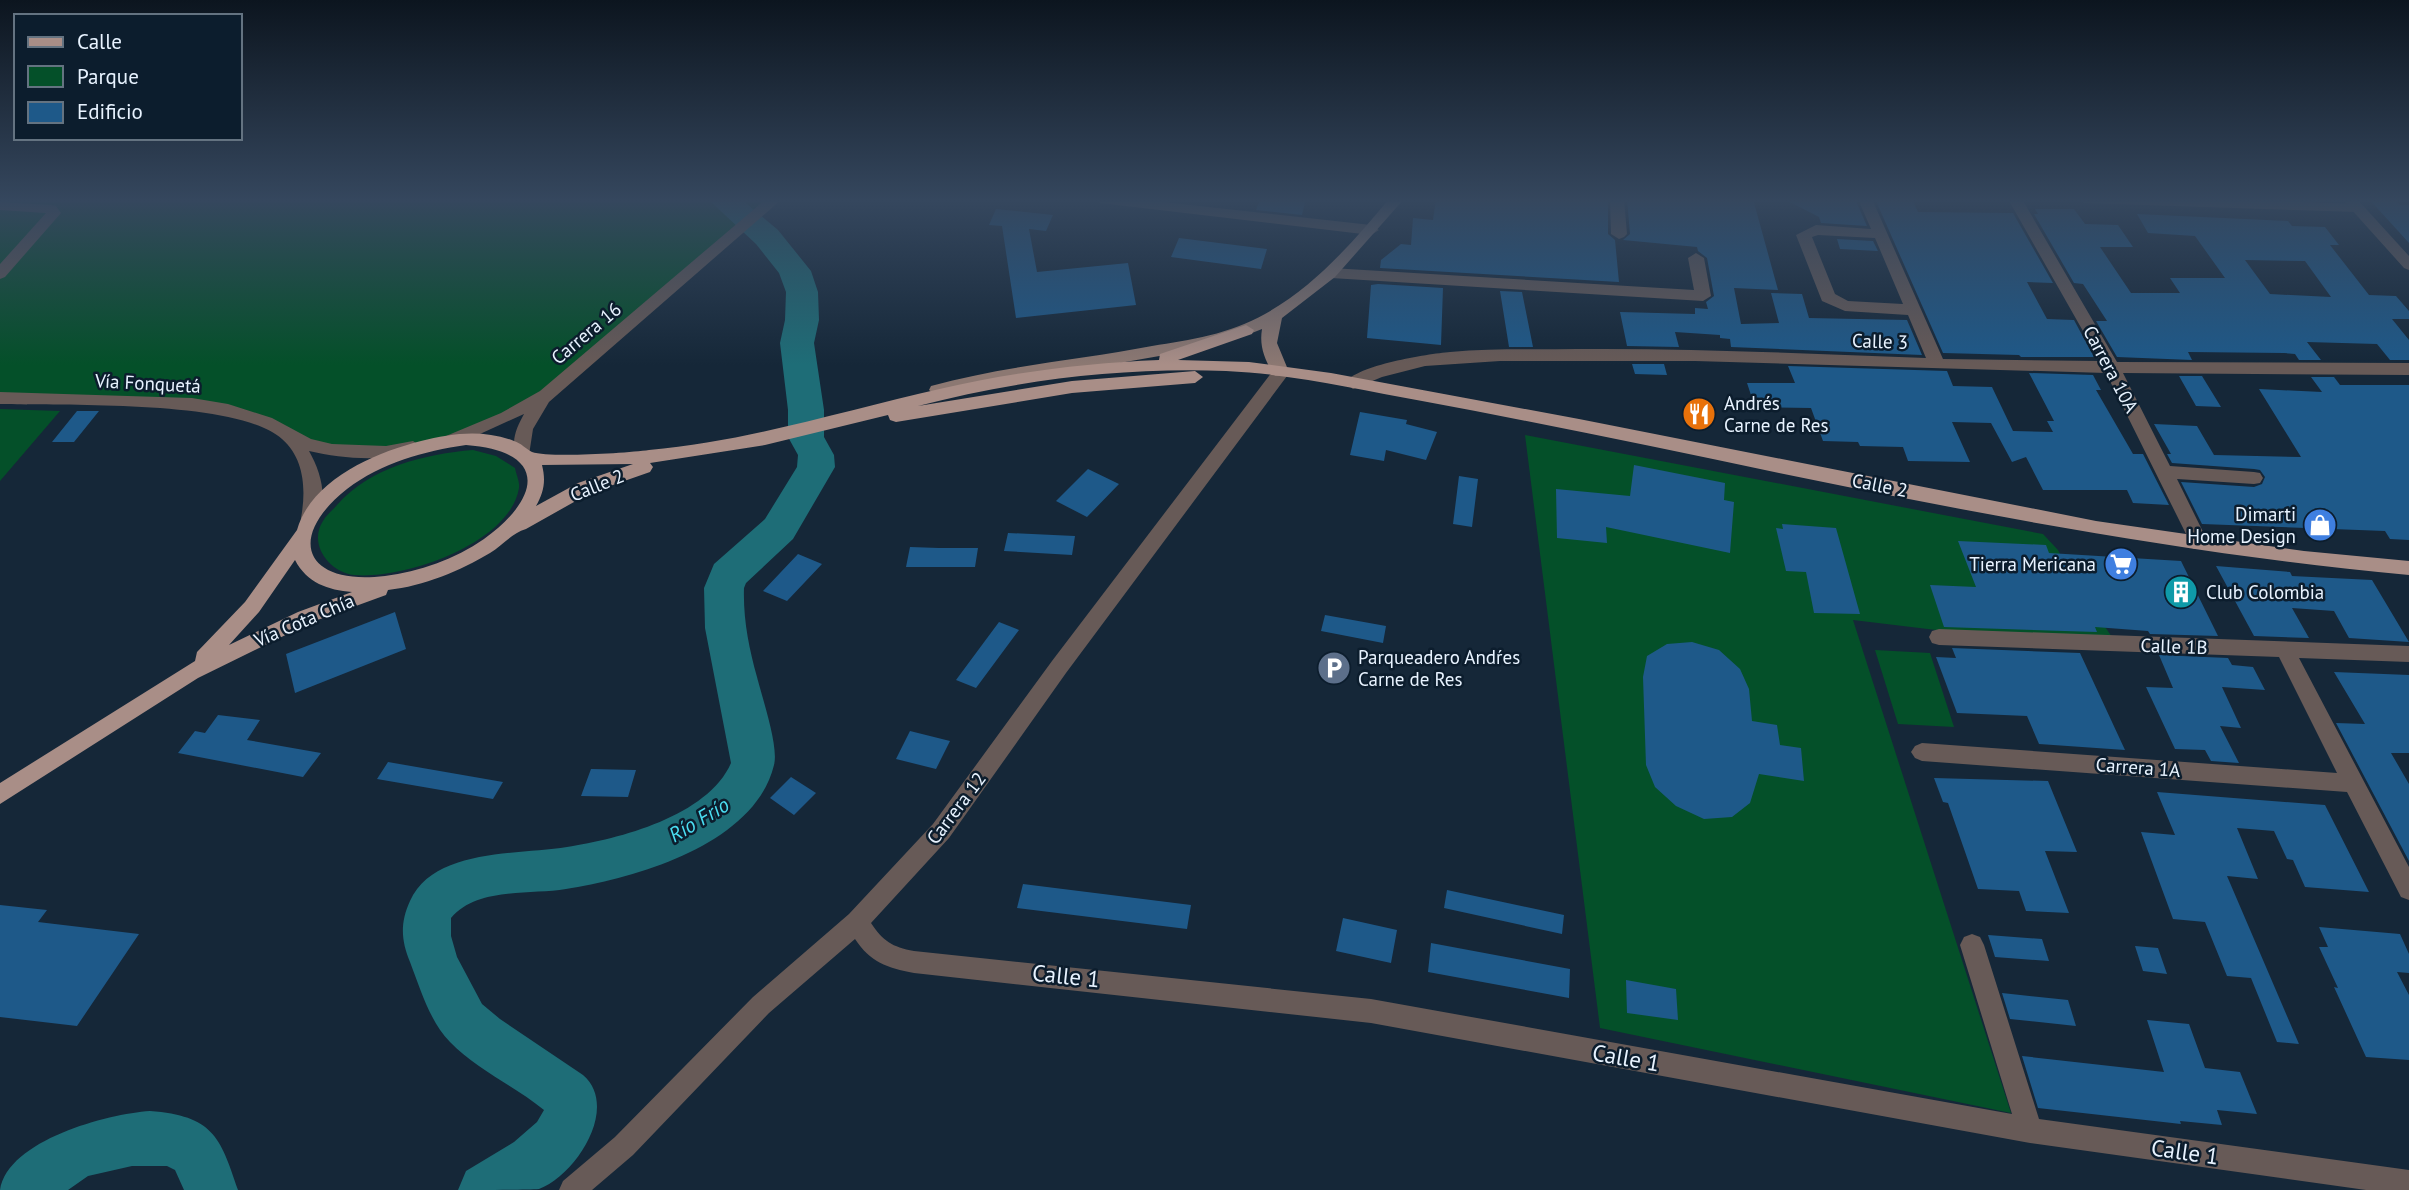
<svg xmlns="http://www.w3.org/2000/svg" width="2409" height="1190" font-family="'PT Sans',sans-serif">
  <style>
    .green { fill: #045029 }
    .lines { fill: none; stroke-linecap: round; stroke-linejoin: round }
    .river { fill: #1e6d77; fill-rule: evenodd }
    .building { fill: #1e5989; fill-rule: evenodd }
    .minor { fill: #675a57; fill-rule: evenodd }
    .tertiary { fill: #675a57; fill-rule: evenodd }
    .secondary { fill: #8c7872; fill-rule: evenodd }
    .primary { fill: #a98e87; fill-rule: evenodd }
    .labels { text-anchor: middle; stroke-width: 5; stroke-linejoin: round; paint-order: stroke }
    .street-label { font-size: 19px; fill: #e8f3ff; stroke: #0c1d2d }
    .poi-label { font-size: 19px; fill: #e8f3ff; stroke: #0c1d2d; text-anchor: start }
    .water-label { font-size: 21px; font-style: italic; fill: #4addf1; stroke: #0c1d2d }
    .near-street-label { font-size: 23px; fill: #e8f3ff; stroke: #0c1d2d }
  </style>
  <rect width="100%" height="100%" fill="#152738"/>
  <path class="green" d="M0,199H775L552,389L491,424L386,452L332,450L227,410L0,398Z
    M0,409L60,411L0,481Z
    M1525,435L2043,534L2058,550L2077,586L2112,637L1936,630L1853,620L2011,1113L1600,1028Z
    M473,450L496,456L515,468C516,474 520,482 519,488C510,544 403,580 354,575C329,572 308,544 323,521C326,515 333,510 337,505C370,467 425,454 473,450Z
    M1875,650L1930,653L1954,727L1898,724Z"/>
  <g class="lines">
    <path class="river" d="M708,199H741L778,230L811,271L818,292L819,320L814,343L824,410V437L834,455L835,467L793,539L746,583L744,588C743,619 749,648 757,677C762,697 779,747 774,765C755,844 637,878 566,889C530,895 477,887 451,918V936L457,957L482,1004L500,1019L583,1075C620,1107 576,1175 539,1189C526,1190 474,1190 458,1190L466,1171L514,1142L537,1122L544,1110C515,1086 477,1070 450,1042C430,1022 420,988 410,962C401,940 400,923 410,901C434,848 518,855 567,847C619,839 708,816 731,763L705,628L704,588L714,564L765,519L797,467L798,455L788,437V410L780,343L785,320L786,292L779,273L756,244Z
      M150,1111C213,1116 220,1136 238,1190H184L175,1170L167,1166H132L88,1176L68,1190H0C8,1140 107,1114 150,1111Z"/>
  </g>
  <path class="building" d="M1260,199H1287L1305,202L1302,215L1256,210Z
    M1436,199H1608V234L1615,240L1619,282L1380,268L1381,260L1401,244L1411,245L1413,218L1433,220Z
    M1627,199H1753L1778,290L1734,288L1741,324L1779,323L1771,293L1802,294L1809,318L1907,320L1922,355L1731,347L1730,339L1720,338V335L1675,332L1679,347L1627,346L1620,312L1695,314V308L1708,309L1706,302L1714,296L1707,258L1698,251L1697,247L1623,240L1630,234Z
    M1784,199L1856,201L1867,226L1821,223L1819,217Z
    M2369,199H2395L2400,205H2409V243Z
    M1876,201H1913L1918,212L2013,213L2053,283L2027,282L2047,319L2074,320L2094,357H2021L2019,355L1943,353Z
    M996,209L1053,215L1046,231L1029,229L1037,272L1128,263L1136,305L1016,318L1002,226L989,225Z
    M2035,209H2074L2085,224L2118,225L2133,247H2100L2131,293H2180L2170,278H2225L2195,236L2148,233L2137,214L2288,221L2292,226L2325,227L2339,245H2330L2369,295L2396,296L2409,311V319H2392L2409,340V360H2390L2377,344L2307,342L2321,360H2299L2295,354L2284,353L2188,352L2192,360L2117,357L2096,321H2107L2083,284L2074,283L2034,214H2038ZM2245,260L2305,261L2331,297L2270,294Z
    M1179,238L1267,249L1261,269L1171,257Z
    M1837,239L1873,241L1878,251L1840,249Z
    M1378,284L1443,288L1441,345L1367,338L1371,285Z
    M1500,291L1522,292L1533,347H1509Z
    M1632,364H1664L1667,375L1635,374Z
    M1788,366L1947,371L1953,386L1992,387L2013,431L2053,432L2047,421H2054L2029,373L2093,375L2101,390H2096L2133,454H2143L2169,505L2133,503L2127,490H2043L2026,457L2012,462L1991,423L1952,422L1970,462L1908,461L1903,447L1860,446L1858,442L1823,441L1811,408L1755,407L1747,383H1795Z
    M2179,376H2202L2221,407L2196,406Z
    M2311,377H2334L2340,385H2409V540L2390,539L2385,531L2202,524L2181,482L2254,487L2262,484L2265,477L2260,470L2254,469L2172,463L2167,454H2171L2154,424L2197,426L2214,455L2301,457L2259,389L2322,392Z
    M77,411H99L74,442H52Z
    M1360,412L1407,420L1406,424L1437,432L1426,460L1386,450L1384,461L1350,455Z
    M1634,465L1725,483L1724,500L1734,502L1730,553L1606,527L1607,543L1557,538L1556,489L1630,496Z
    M1088,469L1119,484L1087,517L1056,501Z
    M1459,476L1478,479L1472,527L1453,524Z
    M1782,524L1836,528L1860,614L1814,613L1806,572L1786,571L1776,528L1783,529Z
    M1008,533L1075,536L1072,555L1004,551Z
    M1958,541L2046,545L2049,553L2181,561L2218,636L2150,634L2148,631L2095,627L2097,632L1944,627L1930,585L1976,587Z
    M910,547L939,548H978L975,567H906Z
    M798,554L822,564L787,601L763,591Z
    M2216,566L2290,572L2292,576L2372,580L2409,642L2349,638L2334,611L2292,608L2309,638L2254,636Z
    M395,612L406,649L295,693L286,654Z
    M1325,615L1386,626L1383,643L1321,631Z
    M999,622L1019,630L976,688L956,680Z
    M1692,642L1719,650L1740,669L1749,689L1752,721L1777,725L1780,745L1801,748L1804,781L1759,774L1750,803L1732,817L1704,819L1676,806L1655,787L1646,765L1643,677L1647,656L1667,644Z
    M1952,648L2080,653L2125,750L2039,744L2027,716L1957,713L1936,657L1956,658Z
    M2159,655L2228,658L2232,665L2253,667L2265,690L2222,687L2241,728L2220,726L2239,763L2211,761L2205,750L2175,749L2146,687L2173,688Z
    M2334,672L2409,675V753H2391L2409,784V861L2336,723L2365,724Z
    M218,715L260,720L247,740L321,753L303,777L178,753L195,731L205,733Z
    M910,731L950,741L936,769L896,759Z
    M388,762L503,782L493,799L377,779Z
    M591,769L636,770L628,797L581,796Z
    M791,777L816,793L794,815L770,798Z
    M1934,778L2048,781L2077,852L2045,851L2069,913L2026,911L2019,891L1978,889L1948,803L1943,802Z
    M2157,792L2325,805L2369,892L2305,887L2293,860L2287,859L2274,831L2237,828L2258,879L2227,876L2299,1044L2277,1042L2251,978L2227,976L2205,922L2173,919L2141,832L2175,835Z
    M1023,884L1191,905L1187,929L1017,908Z
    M1447,890L1564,915L1562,934L1444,908Z
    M0,905L47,910L38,922L139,934L77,1026L0,1017Z
    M1343,918L1397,930L1391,963L1336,951Z
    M2319,927L2400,934L2409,954V973L2397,972L2409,995V1060L2366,1057L2334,987L2338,988L2319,947H2328Z
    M1988,935L2042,939L2049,961L1995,957Z
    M1431,943L1570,969L1569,998L1428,972Z
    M2135,946L2158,948L2167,974L2143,971Z
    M1626,980L1676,989L1678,1020L1627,1013Z
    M2002,993L2068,1000L2076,1026L2010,1019Z
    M2147,1020L2189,1024L2205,1068L2240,1072L2257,1114L2217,1110L2222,1125L2180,1121L2181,1124L2038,1108L2022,1056L2164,1072Z"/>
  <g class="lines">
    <path class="minor" d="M1093,199H1136L1371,225L1379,230L1371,235L1100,203Z
      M1610,199H1624L1627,234L1624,237L1619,239L1611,234Z
      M1858,199H1872L1943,359L2100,361L2008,199H2022L2117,362L2409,363V375L2123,373L2170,466L2254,472L2260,473L2263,478L2260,483L2254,484L2177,479L2209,544L2207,549H2193L2191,544L2106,373L1695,361H1500L1425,366L1382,377L1353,389L1345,383C1357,365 1427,354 1450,352C1492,348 1534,350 1577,349C1693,348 1810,354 1926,358L1908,315L1845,311L1822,301L1796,235L1816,225L1871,229ZM1818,235L1875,238L1903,304L1848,301L1835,294L1812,237Z
      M2077,199H2210L2358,204L2365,208L2358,212L2084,203Z
      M0,202L51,205L56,206L61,213L5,277L0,279V264L46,213L0,210Z
      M1696,253L1704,258L1711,296L1703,301L1331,278L1323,273L1331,268L1694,290L1688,258Z
      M1281,366L1289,372L1287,376L1066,673L949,838L871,923C883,941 892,947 914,951L1371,999L2012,1114L1960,945L1964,937L1972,934L1980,937L1984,945L2039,1119L2409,1170V1190H2366L2030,1143L1371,1023L914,973C887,968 870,962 855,939L769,1013L633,1155L592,1190H559L563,1181L615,1137L753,997L849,914L933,824L1052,661L1275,368Z
      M1939,629L2409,646V662L2299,658L2409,867V900L2401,897L2347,792L1922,761L1915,758L1911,752L1915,746L1922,743L2337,773L2279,657L1939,645L1932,643L1929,637L1932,631Z"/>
    <path class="tertiary" d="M766,199H782L549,402L533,429L529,455H517C510,441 517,427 524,414L458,444H446L443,440L446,436L501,413L540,391Z
      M2342,199H2357L2409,256V270L2404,268Z
      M0,392L192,398L228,404L272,418L311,439L332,444L386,446L413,441L422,447L419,451C384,462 344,459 309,451C321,472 329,500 316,523H304L301,518C306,491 305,459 282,439C238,399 62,406 0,404Z"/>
    <path class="secondary" d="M1389,199H1404L1335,277L1282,318L1277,343L1289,372L1287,376H1275C1265,361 1259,347 1262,329C1226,345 1186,351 1148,358C1078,371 1007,379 937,396L929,390L931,386C1003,366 1079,360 1152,346C1190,340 1230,334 1265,314C1315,286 1353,242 1389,199Z"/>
    <path class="primary" d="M1246,325L1254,330L1252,334L1178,360L1249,362L1331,373L1579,419L2096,521L2304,551L2409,561V575C2196,555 1988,516 1779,473C1660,448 1541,423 1422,401C1357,389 1292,374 1226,371C1123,367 1017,380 918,406L1072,381L1195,371L1203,377L1195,383L1072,393L896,422L890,420L888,415L765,445L650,463L653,467L650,472L590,493L526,529C512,533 503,545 490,553C460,571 424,586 388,590L386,595L312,622L198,678L0,804V783L195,661L197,652L245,602L297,530C311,480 374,453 421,441C452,433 483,429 514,441C521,443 526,449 532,452C549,458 627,453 649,450C750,441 845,410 944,388C1014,372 1087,363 1159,360L1160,354ZM466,445C549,451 541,498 484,539C455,559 419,572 385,576C305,586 285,538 347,489C381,463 424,451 466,445ZM633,464L578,483L536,506C544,492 546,481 542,465ZM295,560C307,583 328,590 352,592L298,612L229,645L259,612Z"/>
  </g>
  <linearGradient id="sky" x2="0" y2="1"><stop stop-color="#0c151f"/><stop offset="0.55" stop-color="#35475e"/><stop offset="1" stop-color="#35475e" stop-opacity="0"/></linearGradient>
  <rect width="2409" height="365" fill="url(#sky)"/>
  <defs>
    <symbol id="restaurant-disc" viewBox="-11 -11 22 22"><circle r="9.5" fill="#e8710a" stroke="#0c1d2d"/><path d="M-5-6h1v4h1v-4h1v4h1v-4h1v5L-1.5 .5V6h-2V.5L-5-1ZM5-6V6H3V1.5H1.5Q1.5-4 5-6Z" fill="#fff"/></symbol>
    <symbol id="shop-disc" viewBox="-11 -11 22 22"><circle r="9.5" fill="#3f7fe0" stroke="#0c1d2d"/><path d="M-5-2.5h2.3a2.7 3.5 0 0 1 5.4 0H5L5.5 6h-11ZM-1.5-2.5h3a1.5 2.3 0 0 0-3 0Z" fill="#fff"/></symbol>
    <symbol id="supermarket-disc" viewBox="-11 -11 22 22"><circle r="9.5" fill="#3f7fe0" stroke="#0c1d2d"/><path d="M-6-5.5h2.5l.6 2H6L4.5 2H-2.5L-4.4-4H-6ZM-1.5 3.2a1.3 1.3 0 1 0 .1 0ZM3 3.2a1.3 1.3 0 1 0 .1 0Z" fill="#fff"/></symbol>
    <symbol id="building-disc" viewBox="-11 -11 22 22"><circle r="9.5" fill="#0f9aa8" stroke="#0c1d2d"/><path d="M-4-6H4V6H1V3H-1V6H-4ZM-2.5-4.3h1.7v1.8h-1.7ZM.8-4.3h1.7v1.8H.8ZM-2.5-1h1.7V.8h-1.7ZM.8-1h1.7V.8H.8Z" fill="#fff"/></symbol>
    <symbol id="parking-disc" viewBox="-11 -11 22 22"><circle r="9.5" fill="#5c6f8a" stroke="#0c1d2d"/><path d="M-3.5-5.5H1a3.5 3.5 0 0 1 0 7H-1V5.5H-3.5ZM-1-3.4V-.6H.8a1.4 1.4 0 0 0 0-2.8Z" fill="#fff"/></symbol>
  </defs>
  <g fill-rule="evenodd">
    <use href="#restaurant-disc" x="1680" y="395" width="38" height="38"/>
    <use href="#shop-disc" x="2301" y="506" width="38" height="38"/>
    <use href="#supermarket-disc" x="2102" y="545" width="38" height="38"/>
    <use href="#building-disc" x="2162" y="573" width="38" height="38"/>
    <use href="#parking-disc" x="1315" y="649" width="38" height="38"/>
  </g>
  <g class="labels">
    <g class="street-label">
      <text transform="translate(586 333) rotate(-40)" y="7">Carrera 16</text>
      <text transform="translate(1880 341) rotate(2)" y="7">Calle 3</text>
      <text transform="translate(2111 369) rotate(62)" y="7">Carrera 10A</text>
      <text transform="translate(148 383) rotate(3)" y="7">Vía Fonquetá</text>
      <text transform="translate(597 485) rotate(-22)" y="7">Calle 2</text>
      <text transform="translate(1880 485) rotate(11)" y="7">Calle 2</text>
      <text transform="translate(304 620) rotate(-23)" y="7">Vía Cota Chía</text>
      <text transform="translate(2174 646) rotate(2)" y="7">Calle 1B</text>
      <text transform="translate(2138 767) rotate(4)" y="7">Carrera 1A</text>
      <text transform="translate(956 808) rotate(-53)" y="7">Carrera 12</text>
    </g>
    <g class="poi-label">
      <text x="1724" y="410">Andrés<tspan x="1724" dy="22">Carne de Res</tspan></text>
      <text x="2296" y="521" text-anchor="end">Dimarti<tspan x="2296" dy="22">Home Design</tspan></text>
      <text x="2096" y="571" text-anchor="end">Tierra Mericana</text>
      <text x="2206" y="599">Club Colombia</text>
      <text x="1358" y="664">Parqueadero Andŕes<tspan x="1358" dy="22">Carne de Res</tspan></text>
    </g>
    <g class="water-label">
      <text transform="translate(699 820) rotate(-31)" y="7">Río Frío</text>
    </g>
    <g class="near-street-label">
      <text transform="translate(1066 976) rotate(6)" y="8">Calle 1</text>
      <text transform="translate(1626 1058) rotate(10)" y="8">Calle 1</text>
      <text transform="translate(2185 1152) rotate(8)" y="8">Calle 1</text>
    </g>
  </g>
  <rect x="14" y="14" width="228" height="126" fill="#0c1d2d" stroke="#647381" stroke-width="2"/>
  <rect x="28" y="37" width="35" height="10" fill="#a98e87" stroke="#647381" stroke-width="2"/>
  <text x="77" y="49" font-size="21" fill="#e8f3ff">Calle</text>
  <rect x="28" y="66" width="35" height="21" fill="#045029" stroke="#647381" stroke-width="2"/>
  <text x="77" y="84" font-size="21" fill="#e8f3ff">Parque</text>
  <rect x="28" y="102" width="35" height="21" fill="#1e5989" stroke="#647381" stroke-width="2"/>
  <text x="77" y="119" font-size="21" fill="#e8f3ff">Edificio</text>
</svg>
